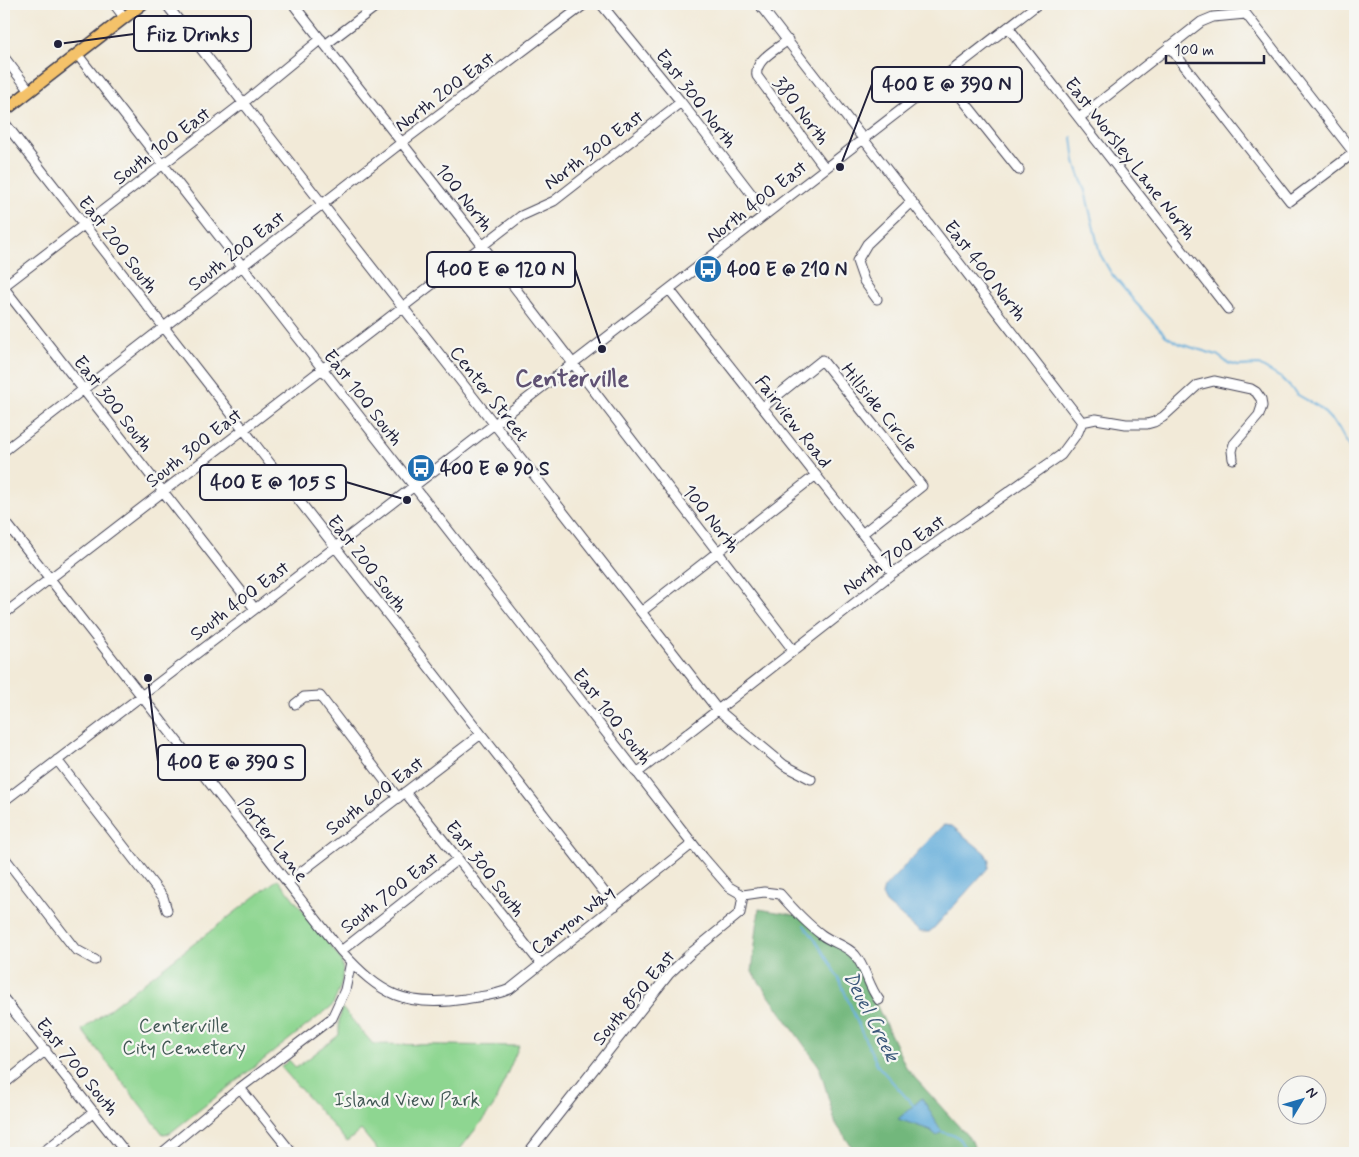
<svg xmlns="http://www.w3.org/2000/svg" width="1359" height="1157" font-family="Mynerve,sans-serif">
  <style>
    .green { fill: #8ed691; stroke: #587c66 }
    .forest { fill: #72b77b; stroke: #4a6c5b }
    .water { fill: #62acda; stroke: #42678a }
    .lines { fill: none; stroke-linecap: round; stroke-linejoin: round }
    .stream { stroke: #62acda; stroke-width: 2 }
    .minor-casing { stroke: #414053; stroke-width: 11 }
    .major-casing { stroke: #414053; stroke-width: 14 }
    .minor { stroke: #fff; stroke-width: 9 }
    .major { stroke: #f4c26a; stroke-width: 11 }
    .labels { text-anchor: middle; stroke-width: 4.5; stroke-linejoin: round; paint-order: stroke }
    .street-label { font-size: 19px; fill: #22223b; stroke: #f6f6f2 }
    .poi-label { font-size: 19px; font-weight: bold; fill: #22223b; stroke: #f6f6f2; text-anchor: start }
    .park-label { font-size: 19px; fill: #425855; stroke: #f6f6f2 }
    .water-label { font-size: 20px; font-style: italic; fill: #3c597b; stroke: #f6f6f2 }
    .district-label { font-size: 24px; font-weight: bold; fill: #5f5173; stroke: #f6f6f2 }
    .leader { fill: none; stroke: #22223b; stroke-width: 2 }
    .callout-dot { fill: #22223b; stroke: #f6f6f2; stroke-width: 2 }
    .callout { fill: #f6f6f2; stroke: #22223b; stroke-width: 2 }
    .callout-label { font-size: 20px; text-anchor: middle; font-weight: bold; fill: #22223b }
  </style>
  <rect width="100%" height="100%" fill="#f6f6f2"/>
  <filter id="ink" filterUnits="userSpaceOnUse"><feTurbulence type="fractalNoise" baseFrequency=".02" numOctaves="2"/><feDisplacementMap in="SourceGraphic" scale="10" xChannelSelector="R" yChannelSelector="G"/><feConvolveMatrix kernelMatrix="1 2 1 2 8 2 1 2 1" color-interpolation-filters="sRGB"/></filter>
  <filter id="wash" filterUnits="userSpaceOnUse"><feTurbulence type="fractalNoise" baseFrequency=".0096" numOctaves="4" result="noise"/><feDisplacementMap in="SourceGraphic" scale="20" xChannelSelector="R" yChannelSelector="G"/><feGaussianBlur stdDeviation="1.12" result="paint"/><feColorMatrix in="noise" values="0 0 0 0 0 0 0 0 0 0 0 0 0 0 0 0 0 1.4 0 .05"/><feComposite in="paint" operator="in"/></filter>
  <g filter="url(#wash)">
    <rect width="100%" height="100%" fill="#f2ead8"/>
    <path class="green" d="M278,879L340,958C347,974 339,992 332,1006L170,1133L163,1134L82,1030Z
      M342,1008L373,1044L519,1046L493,1107L457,1153H380L361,1130L347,1142L281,1067L289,1060L296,1068L339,1035V1020Z"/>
    <path class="forest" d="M759,909L801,916L851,952L907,1069L972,1141L976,1153H856L836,1124L819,1066L752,972Z"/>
    <path class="water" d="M944,825L952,826L985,853L989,860L988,868L934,928L929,932H920L886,903L882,895L884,888L941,827Z
      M922,1098L942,1132L937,1136L930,1130L898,1119Z"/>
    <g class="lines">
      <path class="stream" d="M1072,137L1075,162L1085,191L1100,254L1111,273L1135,302L1166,336L1180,344L1217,355L1228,363L1238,366L1259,365L1281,378L1298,395L1319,407L1338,427L1355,458
        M804,925L818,944L839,979L862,1033L878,1066L915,1107
        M940,1131L958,1137L968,1153"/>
    </g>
  </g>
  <g filter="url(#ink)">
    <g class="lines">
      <defs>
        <path id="minor" d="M114,4L124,17
          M166,4L717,709L784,765L811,779
          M293,4L482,245L793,650
          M601,4L681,102L766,213
          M759,4L1082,422
          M1008,27L1228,309
          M788,40C777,49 754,60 757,76L825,168
          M325,45L379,4
          M1169,46L1290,201L1355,152
          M77,54L703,857L729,887L743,895
          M4,57L30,91
          M944,76L1019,170
          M1079,118L1201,22L1213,17L1246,14L1354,153
          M4,122L615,906
          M4,286L243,103L321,39
          M4,288L255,609
          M669,289L893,573
          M877,299L864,281L857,261L867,244L912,201
          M763,407L822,360L922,486L862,534
          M1082,422L1096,419L1126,424H1147L1154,422L1163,417L1198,385L1214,381L1251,389L1256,392L1261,399L1262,406L1259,415L1234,444L1232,451L1233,459
          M4,451L401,143L585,4
          M4,520L341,951C381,995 405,1008 465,999C482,996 494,996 510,989L692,844
          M641,612L816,475
          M4,614L521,216L554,201L681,102
          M295,704L304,697L320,696L398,798
          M57,760L163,897L167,910
          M637,773L893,573L1061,455L1078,432L1082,422
          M405,792L541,964
          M4,801L255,609L1038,4
          M4,857L75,949L95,960
          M288,882L481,734
          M743,895L764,892L780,894C793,909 806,923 822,935C833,943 846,945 855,955C866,968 868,986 879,1000
          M341,951L458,859
          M4,999L126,1153
          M4,1084L46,1050
          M240,1088L292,1153
          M42,1153L94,1112
          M162,1153L240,1088L332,1018L345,990L351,962
          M528,1153L669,974L691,953L740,913L743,895"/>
        <path id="major" d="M4,111L142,4"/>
      </defs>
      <use href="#minor" class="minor-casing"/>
      <use href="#major" class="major-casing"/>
      <use href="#minor" class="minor"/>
      <use href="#major" class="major"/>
    </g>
  </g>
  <defs>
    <symbol id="bus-disc" viewBox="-11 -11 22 22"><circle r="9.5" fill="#1f6fb2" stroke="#f6f6f2"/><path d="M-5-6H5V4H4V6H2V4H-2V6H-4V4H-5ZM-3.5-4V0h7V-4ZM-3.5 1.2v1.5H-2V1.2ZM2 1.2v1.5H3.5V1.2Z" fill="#fff"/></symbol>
  </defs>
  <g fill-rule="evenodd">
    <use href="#bus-disc" x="692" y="253" width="32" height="32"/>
    <use href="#bus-disc" x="405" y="452" width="32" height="32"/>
  </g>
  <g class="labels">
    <g class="street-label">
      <text transform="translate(444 91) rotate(-37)" y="7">North 200 East</text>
      <text transform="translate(697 98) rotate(52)" y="7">East 300 North</text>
      <text transform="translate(802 110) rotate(53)" y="7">380 North</text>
      <text transform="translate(161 145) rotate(-37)" y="7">South 100 East</text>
      <text transform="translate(593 149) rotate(-37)" y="7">North 300 East</text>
      <text transform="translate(1131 158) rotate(52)" y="7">East Worsley Lane North</text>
      <text transform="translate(465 197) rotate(52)" y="7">100 North</text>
      <text transform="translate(756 201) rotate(-38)" y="7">North 400 East</text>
      <text transform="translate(119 244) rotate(52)" y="7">East 200 South</text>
      <text transform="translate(236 250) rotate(-38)" y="7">South 200 East</text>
      <text transform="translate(986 270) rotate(52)" y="7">East 400 North</text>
      <text transform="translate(490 393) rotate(52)" y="7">Center Street</text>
      <text transform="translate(364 397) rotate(52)" y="7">East 100 South</text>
      <text transform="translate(114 403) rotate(52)" y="7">East 300 South</text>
      <text transform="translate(880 407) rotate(51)" y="7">Hillside Circle</text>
      <text transform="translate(794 421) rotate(52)" y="7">Fairview Road</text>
      <text transform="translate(193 447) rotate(-38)" y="7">South 300 East</text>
      <text transform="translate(712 518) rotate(52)" y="7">100 North</text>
      <text transform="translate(893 554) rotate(-36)" y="7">North 700 East</text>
      <text transform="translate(368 563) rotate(52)" y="7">East 200 South</text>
      <text transform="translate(239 600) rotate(-37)" y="7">South 400 East</text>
      <text transform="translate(613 716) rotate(52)" y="7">East 100 South</text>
      <text transform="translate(374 795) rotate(-37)" y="7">South 600 East</text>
      <text transform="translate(274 839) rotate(52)" y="7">Porter Lane</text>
      <text transform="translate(486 868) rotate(52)" y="7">East 300 South</text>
      <text transform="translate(389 892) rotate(-38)" y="7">South 700 East</text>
      <text transform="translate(572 919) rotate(-38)" y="7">Canyon Way</text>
      <text transform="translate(633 997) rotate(-50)" y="7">South 850 East</text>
      <text transform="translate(78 1066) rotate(51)" y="7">East 700 South</text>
    </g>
    <g class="poi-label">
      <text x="727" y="276">400 E @ 210 N</text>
      <text x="440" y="475">400 E @ 90 S</text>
    </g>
    <g class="park-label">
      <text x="184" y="1032">Centerville<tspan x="184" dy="22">City Cemetery</tspan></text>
      <text x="407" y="1106">Island View Park</text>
    </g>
    <g class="water-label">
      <text transform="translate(872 1016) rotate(63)" y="7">Deuel Creek</text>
    </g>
    <g class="district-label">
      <text x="572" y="386">Centerville</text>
    </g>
  </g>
  <path class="leader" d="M58 44L134 34M840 167L872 84M602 349L575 269M407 500L346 482M148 678L158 762"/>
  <g class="callout-dot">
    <circle cx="58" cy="44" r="5"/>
    <circle cx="840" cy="167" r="5"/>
    <circle cx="602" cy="349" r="5"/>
    <circle cx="407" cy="500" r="5"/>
    <circle cx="148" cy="678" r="5"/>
  </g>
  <g class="callout">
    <rect x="134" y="16" width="117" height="35" rx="5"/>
    <rect x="872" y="67" width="150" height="35" rx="5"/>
    <rect x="427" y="252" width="148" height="35" rx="5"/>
    <rect x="200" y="465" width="146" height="35" rx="5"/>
    <rect x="158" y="745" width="147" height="35" rx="5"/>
  </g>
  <g class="callout-label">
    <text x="193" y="41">Fiiz Drinks</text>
    <text x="947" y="91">400 E @ 390 N</text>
    <text x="501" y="276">400 E @ 120 N</text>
    <text x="273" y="489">400 E @ 105 S</text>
    <text x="231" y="769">400 E @ 390 S</text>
  </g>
  <rect width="1359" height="1157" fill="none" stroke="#f6f6f2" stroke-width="20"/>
  <g transform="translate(1302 1100) rotate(52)"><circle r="24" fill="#f6f6f2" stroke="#a1a1a9"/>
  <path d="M0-4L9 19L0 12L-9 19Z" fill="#1f6fb2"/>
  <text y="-8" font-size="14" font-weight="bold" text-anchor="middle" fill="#22223b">N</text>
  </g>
  <path d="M1166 55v8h98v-8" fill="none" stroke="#22223b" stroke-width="2.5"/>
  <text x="1174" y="55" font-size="15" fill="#22223b" stroke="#f6f6f2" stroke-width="4" paint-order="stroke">100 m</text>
</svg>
